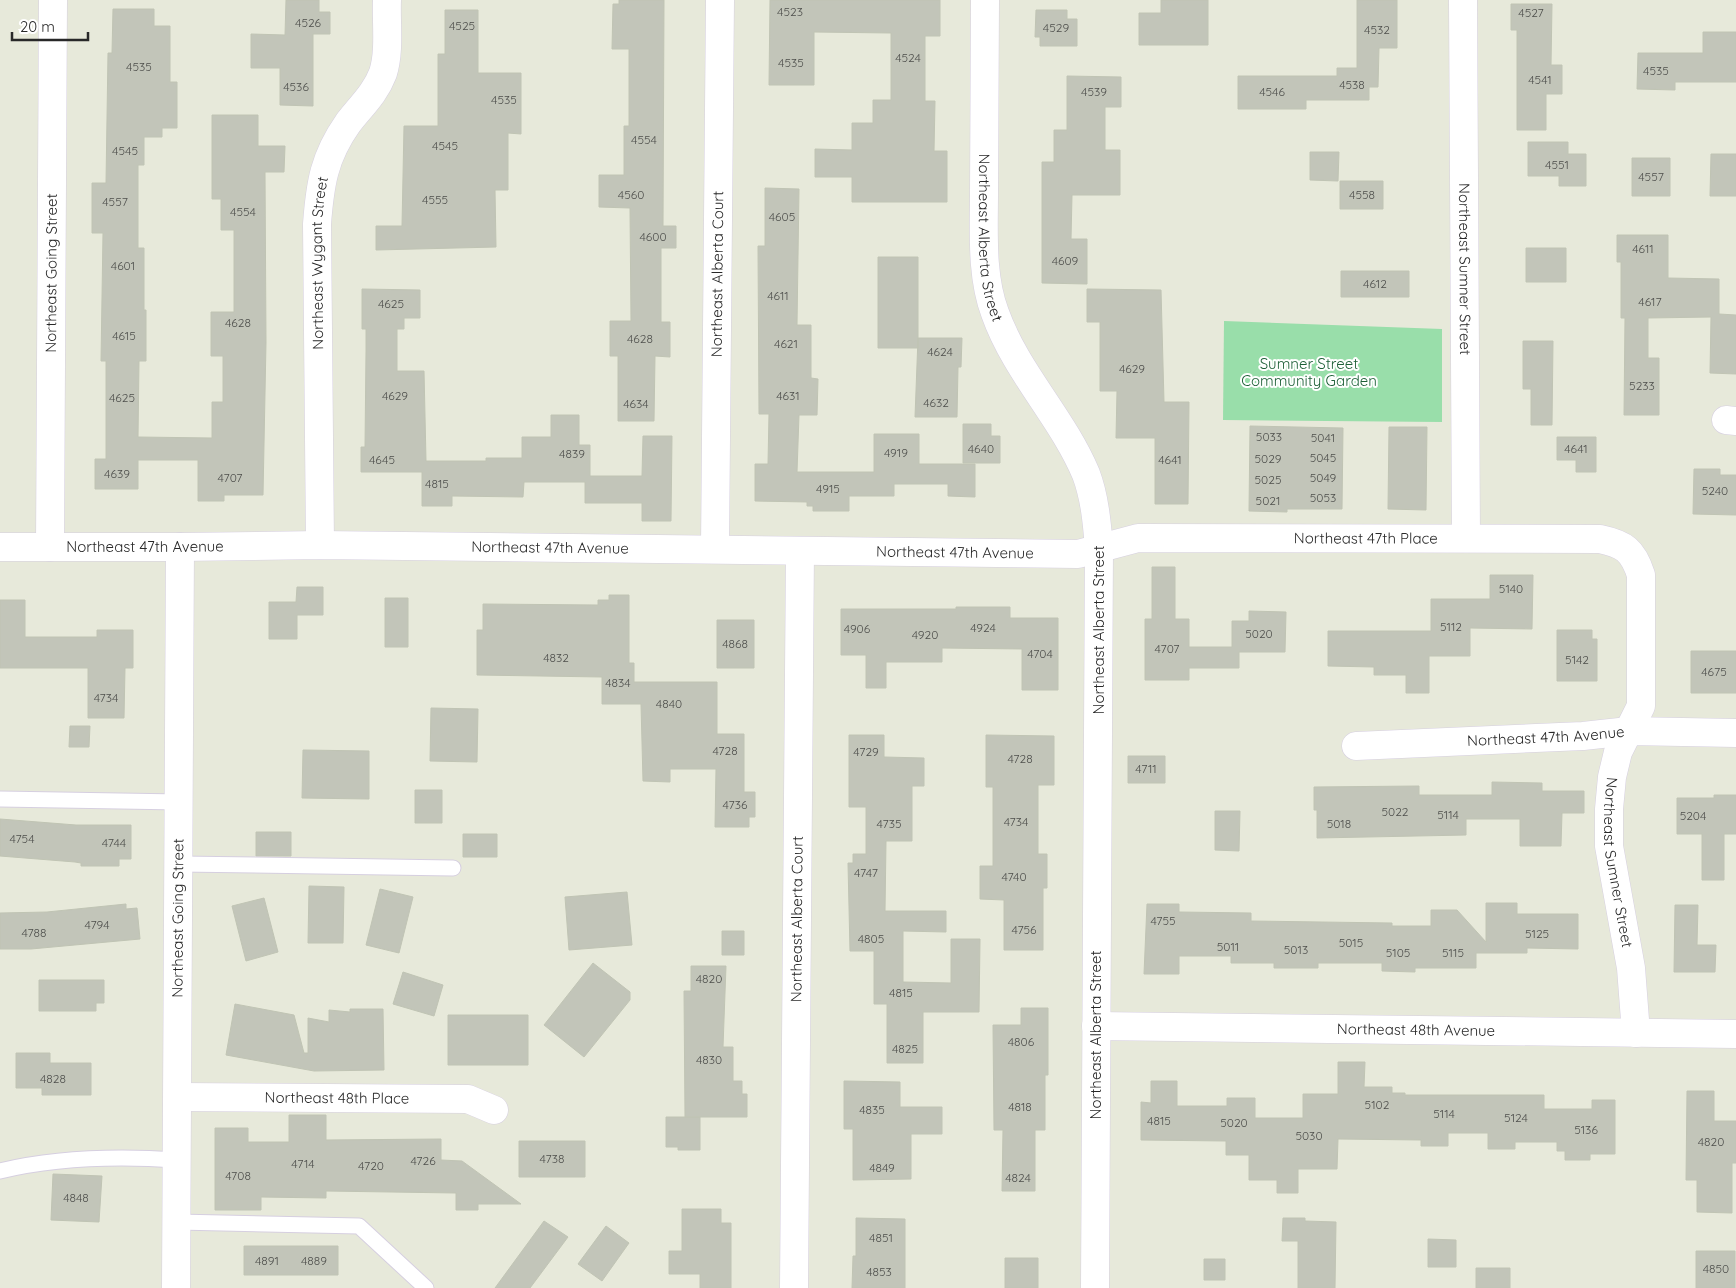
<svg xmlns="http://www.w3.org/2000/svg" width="1736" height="1288" font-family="Quicksand,sans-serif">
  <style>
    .green { fill: #99deaa }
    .building { fill: #c2c5b9; stroke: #c0c4b4 }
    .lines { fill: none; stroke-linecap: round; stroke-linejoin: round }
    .lane-casing { stroke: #d6cfe0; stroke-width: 17 }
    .street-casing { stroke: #d6cfe0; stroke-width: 29 }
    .lane { stroke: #fff; stroke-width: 15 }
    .street { stroke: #fff; stroke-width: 28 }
    .labels { text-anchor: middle; stroke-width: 4; stroke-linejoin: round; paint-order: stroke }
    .number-label { font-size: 12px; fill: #4e4f4c }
    .street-label { font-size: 15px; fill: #282828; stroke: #fff }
    .park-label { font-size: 15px; fill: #1d5f37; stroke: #fff }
  </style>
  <rect width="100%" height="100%" fill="#e7e9da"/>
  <path class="green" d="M1224,321L1442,329V422L1223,420Z"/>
  <path class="building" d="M286,0H319V12H330V34H313V106L280,105V68H251V34L285,35Z
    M619,0H664L663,226H676V248H661V322H670V357L655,356L654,421H618V356H610V321H631L630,208L599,207V175H624V126H629V49H612L613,4H619Z
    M770,0H940V36H925V101H935L934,151H947V202H852V177H815V149L852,150V123H873V100H891V33L814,32V85H769Z
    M1161,0H1208V45H1139V13H1161Z
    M1357,0H1397V48H1379L1378,87H1369V100H1306V109H1238V76H1337V68H1357Z
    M1511,4H1552L1551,65H1562V94H1546V130H1517V30H1511Z
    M113,9H154V26H170V82H177V128H162V137H144V165H138V248H144V310H146V361H139L138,437L212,438V402H223V356H211V312H234V230H221V199H212V115H258V146H285L284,172H265L266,342L263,495H224V501H198V460H138V489H95V459H106V361H101L103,233H92V183H106L108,53H112Z
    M445,10H478V73H521V134L508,133V190H495L496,247L376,250V226H402L404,126H438V54H445Z
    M1036,10H1067V19H1077V46H1040V37H1035Z
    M1703,32H1736V82H1675V90L1637,89L1638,53H1703Z
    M1067,76L1121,77V107H1105V150H1120V195H1072L1071,239H1087V284L1042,283V162H1054V130H1067Z
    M1528,142H1568V154H1586V186H1559V176H1528Z
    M1310,152H1339L1338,181L1310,180Z
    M1711,154H1736V196H1710Z
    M1632,158H1670V196H1632Z
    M1340,181H1383V209H1340Z
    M765,188L799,189L797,325H811V378L818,379L817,415H799L797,472H874V434H919V464H975V497L948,496V484H894V496H849V511H813V506H807V502L755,501V464H768L769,414H759L758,246H765Z
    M1617,235H1668V278L1719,279V314L1736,315V374L1710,373L1711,317L1648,318V358H1659V415H1624L1625,318H1621V262H1617Z
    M1526,248H1566V282H1526Z
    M878,257H918V348H878Z
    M1341,271H1409V297H1341Z
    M362,289L420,290V318H404V329H397V371H424L426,461H486V458H522V437H551V415H579V445H590V476H642L643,436H672L671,521H642V503H585V482H524L523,497L452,496V506H422V472H361V447H365L366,352V329H362Z
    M1087,289L1161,290L1164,402H1189L1188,504H1155V438H1116L1117,391H1100V322H1087Z
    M918,338H962L961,367H958L957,417H915Z
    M1523,341H1553L1552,425H1531V389H1523Z
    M963,424H991V436H1000V463H963Z
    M1250,426L1343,428L1342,509H1287V512L1249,511Z
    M1389,427H1427L1426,510L1388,509Z
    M1557,437H1596V472H1576V460H1557Z
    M1694,469H1720V475H1736V515L1693,514Z
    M1152,567H1175V619H1189V647H1232V621H1249V611L1286,612L1285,652H1239V668H1189V680H1145V619H1152Z
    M1490,575H1533L1532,629L1470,628V656H1429V693H1406V675H1374V667L1328,666V631H1431V599H1490Z
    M297,587H323V615H297V639H269V602H296Z
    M609,595H629V663H634V682H717V734H744V792H755V817H749V827H715L716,769H670V782L643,781L641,704H602V677L477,675V630H483V604L598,605V600H609Z
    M385,598H408V647H385Z
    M0,600H25V637H97V630H133V668H125L124,718H88V668H0Z
    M956,607H1010V618H1058V690H1022V649L942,648V662H886V688H866V655H841V609H956Z
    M717,620H754V668H717Z
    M1557,630H1592V639H1597V681H1557Z
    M1691,651H1736V693H1691Z
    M431,708L478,709L477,762L430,761Z
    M70,726H90L89,747H69Z
    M849,735H884V757L924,758V786H912V841H886L885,911H946V932L903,931V982L951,983V939H980L979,1012H923V1063H887V1004H874V951H850L848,863H853V854H866V807H849Z
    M986,735L1054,736V785H1038V854H1047V888H1043V950H1004V900L980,899V866H993V787H986Z
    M303,750L369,751V799L302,798Z
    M1128,756H1165V783H1128Z
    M1492,782L1542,783V791H1584V813H1562L1561,846H1520V819H1466V835L1317,838V810H1314V787L1419,786V795H1492Z
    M415,790H442V823H415Z
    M1714,795H1736V834H1724V880H1702V834H1677V798H1714Z
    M1215,811H1240L1239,851L1215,850Z
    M0,819L76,825H131V859H119V866H81V863L75,862L0,856Z
    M256,832H291V856H256Z
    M463,834H497V857H463Z
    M309,886L344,887L343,943H308Z
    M380,889L413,897L399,953L366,945Z
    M627,892L632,945L569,950L565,897Z
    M264,898L278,952L246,961L232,906Z
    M1486,903H1517V914H1578V949L1527,948V953H1476V968H1415V972L1382,971V963H1318V968H1274V963H1231V956H1179V974H1144L1147,904H1179V912L1251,913V921L1392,923V926H1431V910H1457L1486,942Z
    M126,904V909L137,908L140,939L31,949H0V913L47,912Z
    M1675,905H1698L1697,945H1716L1715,972H1674Z
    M722,931H744V955H722Z
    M593,963L630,992V1000L584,1057L544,1025Z
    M691,966H726L723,1047H733V1081H742V1094H747V1117H685L684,991H691Z
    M403,972L443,985L434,1016L393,1004Z
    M39,980H104V1003H96V1011H39Z
    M235,1004L294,1015L304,1053H308V1018L329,1022V1010L350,1012V1009H383L384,1070L314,1071L226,1055Z
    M1021,1008H1048V1075H1045V1130H1035V1191H1002L1003,1130H994L993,1025H1021Z
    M448,1015H528V1065H448Z
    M16,1053H50V1063H91V1095H42V1088H16Z
    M1338,1062H1365L1364,1087H1392V1093H1405V1095H1544V1109H1592V1100H1615V1154H1590V1160H1565V1151H1557V1142H1515V1149H1488V1133H1448V1146H1421V1140L1338,1139L1337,1169H1298V1193H1277V1180H1249V1155H1226V1141L1141,1140V1102L1151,1103V1081H1177V1106H1227V1098H1255V1118H1303V1094H1338Z
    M844,1081L900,1082V1107H942V1134H911V1179L853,1180V1129H844Z
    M1687,1091H1714V1121H1736V1163H1732V1213L1697,1212V1180H1686Z
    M289,1115H326V1140L441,1139V1160L462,1161L521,1204H478V1210H456V1193L326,1191V1198L261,1197V1210H215V1128H248V1142H289Z
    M666,1117H700V1150H678V1147H666Z
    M519,1141H585V1177H519Z
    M53,1174L102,1176L99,1222L51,1220Z
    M682,1209H721V1223H731V1288H700V1274H669V1251H682Z
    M856,1218L905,1219V1288H852L853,1256H856Z
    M1283,1218H1305V1221L1336,1222L1335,1288H1298V1241H1282Z
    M544,1221L568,1237L530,1288H495Z
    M606,1226L629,1243L602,1281L578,1264Z
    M1428,1239L1456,1240V1267H1428Z
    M244,1246H338V1275H244Z
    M1696,1251H1735V1288H1696Z
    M1005,1258H1038V1288H1005Z
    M1204,1259H1225V1280H1204Z
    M1476,1268H1510V1288H1476Z"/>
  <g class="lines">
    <defs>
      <path id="lane" d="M0,799L180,802
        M179,864L453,868
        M0,1171C58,1157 118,1156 177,1160
        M177,1222L359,1226L426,1288"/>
      <g id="street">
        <path id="s1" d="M985,0C985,64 984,129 984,193C984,232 981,276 995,313C1016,372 1062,417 1086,474C1095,498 1097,524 1099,548L1095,1288"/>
        <path id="s2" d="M1463,0L1466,538"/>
        <path d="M1726,420L1736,421"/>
        <path id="s3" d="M320,545L317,224C320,184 324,157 348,123C361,106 375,94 383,73C390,51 386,23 387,0"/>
        <path id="s4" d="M0,547H180L320,545L1078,554L1138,538L1600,539C1624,544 1633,550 1641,575V706L1618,752L1612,777L1609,809V846L1631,968L1636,1033"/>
        <path id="s5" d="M50,547L53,0"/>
        <path id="s6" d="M715,548L720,0"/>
        <path id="s7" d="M1356,746L1583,736L1629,731L1736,733"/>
        <path id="s8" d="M1096,1026L1736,1034"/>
        <path id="s9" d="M178,1097L468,1099L494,1110"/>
        <path id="s10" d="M176,1288L180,547"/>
        <path id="s11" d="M794,1288L800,551"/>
      </g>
    </defs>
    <use href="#lane" class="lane-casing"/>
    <use href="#street" class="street-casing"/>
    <use href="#lane" class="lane"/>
    <use href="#street" class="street"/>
  </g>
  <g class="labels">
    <g class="number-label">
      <text x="790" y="16">4523</text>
      <text x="1531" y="17">4527</text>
      <text x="308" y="27">4526</text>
      <text x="462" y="30">4525</text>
      <text x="1056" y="32">4529</text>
      <text x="1377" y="34">4532</text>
      <text x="908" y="62">4524</text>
      <text x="791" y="67">4535</text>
      <text x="139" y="71">4535</text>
      <text x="1656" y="75">4535</text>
      <text x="1540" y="84">4541</text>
      <text x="1352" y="89">4538</text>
      <text x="296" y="91">4536</text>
      <text x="1094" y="96">4539</text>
      <text x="1272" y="96">4546</text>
      <text x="504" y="104">4535</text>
      <text x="644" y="144">4554</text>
      <text x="445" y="150">4545</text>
      <text x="125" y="155">4545</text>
      <text x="1557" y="169">4551</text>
      <text x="1651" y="181">4557</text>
      <text x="631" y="199">4560</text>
      <text x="1362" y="199">4558</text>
      <text x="435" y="204">4555</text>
      <text x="115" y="206">4557</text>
      <text x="243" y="216">4554</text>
      <text x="782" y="221">4605</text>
      <text x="653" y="241">4600</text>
      <text x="1643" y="253">4611</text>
      <text x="1065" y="265">4609</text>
      <text x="123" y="270">4601</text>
      <text x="1375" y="288">4612</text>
      <text x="778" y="300">4611</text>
      <text x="1650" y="306">4617</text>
      <text x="391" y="308">4625</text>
      <text x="238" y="327">4628</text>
      <text x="124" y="340">4615</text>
      <text x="640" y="343">4628</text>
      <text x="786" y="348">4621</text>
      <text x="940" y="356">4624</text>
      <text x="1132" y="373">4629</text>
      <text x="1642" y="390">5233</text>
      <text x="395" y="400">4629</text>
      <text x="788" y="400">4631</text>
      <text x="122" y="402">4625</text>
      <text x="936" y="407">4632</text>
      <text x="636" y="408">4634</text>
      <text x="1269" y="441">5033</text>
      <text x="1323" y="442">5041</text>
      <text x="981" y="453">4640</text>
      <text x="1576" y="453">4641</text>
      <text x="896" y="457">4919</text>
      <text x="572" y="458">4839</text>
      <text x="1323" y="462">5045</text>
      <text x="1268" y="463">5029</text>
      <text x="382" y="464">4645</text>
      <text x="1170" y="464">4641</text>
      <text x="117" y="478">4639</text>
      <text x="230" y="482">4707</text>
      <text x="1323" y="482">5049</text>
      <text x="1268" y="484">5025</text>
      <text x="437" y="488">4815</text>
      <text x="828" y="493">4915</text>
      <text x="1715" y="495">5240</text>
      <text x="1323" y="502">5053</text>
      <text x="1268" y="505">5021</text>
      <text x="1511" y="593">5140</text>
      <text x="1451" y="631">5112</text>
      <text x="983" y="632">4924</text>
      <text x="857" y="633">4906</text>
      <text x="1259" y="638">5020</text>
      <text x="925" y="639">4920</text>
      <text x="735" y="648">4868</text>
      <text x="1167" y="653">4707</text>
      <text x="1040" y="658">4704</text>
      <text x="556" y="662">4832</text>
      <text x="1577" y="664">5142</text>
      <text x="1714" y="676">4675</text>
      <text x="618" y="687">4834</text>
      <text x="106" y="702">4734</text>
      <text x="669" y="708">4840</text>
      <text x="725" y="755">4728</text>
      <text x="866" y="756">4729</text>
      <text x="1020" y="763">4728</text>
      <text x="1146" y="773">4711</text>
      <text x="735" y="809">4736</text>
      <text x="1395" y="816">5022</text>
      <text x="1448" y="819">5114</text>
      <text x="1693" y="820">5204</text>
      <text x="1016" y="826">4734</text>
      <text x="889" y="828">4735</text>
      <text x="1339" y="828">5018</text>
      <text x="22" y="843">4754</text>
      <text x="114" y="847">4744</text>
      <text x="866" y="877">4747</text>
      <text x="1014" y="881">4740</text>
      <text x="1163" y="925">4755</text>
      <text x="97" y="929">4794</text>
      <text x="1024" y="934">4756</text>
      <text x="34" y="937">4788</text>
      <text x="1537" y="938">5125</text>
      <text x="871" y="943">4805</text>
      <text x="1351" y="947">5015</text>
      <text x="1228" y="951">5011</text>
      <text x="1296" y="954">5013</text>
      <text x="1398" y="957">5105</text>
      <text x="1453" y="957">5115</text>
      <text x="709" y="983">4820</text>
      <text x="901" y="997">4815</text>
      <text x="1021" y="1046">4806</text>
      <text x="905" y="1053">4825</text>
      <text x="709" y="1064">4830</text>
      <text x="53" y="1083">4828</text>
      <text x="1377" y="1109">5102</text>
      <text x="1020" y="1111">4818</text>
      <text x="872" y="1114">4835</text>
      <text x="1444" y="1118">5114</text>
      <text x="1516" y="1122">5124</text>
      <text x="1159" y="1125">4815</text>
      <text x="1234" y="1127">5020</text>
      <text x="1586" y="1134">5136</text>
      <text x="1309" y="1140">5030</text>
      <text x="1711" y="1146">4820</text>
      <text x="552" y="1163">4738</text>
      <text x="423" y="1165">4726</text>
      <text x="303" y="1168">4714</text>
      <text x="371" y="1170">4720</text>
      <text x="882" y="1172">4849</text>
      <text x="238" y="1180">4708</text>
      <text x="1018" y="1182">4824</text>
      <text x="76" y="1202">4848</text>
      <text x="881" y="1242">4851</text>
      <text x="267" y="1265">4891</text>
      <text x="314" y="1265">4889</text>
      <text x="1716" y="1273">4850</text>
      <text x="879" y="1276">4853</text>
    </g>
    <g class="street-label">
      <text dy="5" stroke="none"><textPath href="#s1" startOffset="238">Northeast Alberta Street</textPath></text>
      <text dy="5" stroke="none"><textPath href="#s3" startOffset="282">Northeast Wygant Street</textPath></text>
      <text dy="5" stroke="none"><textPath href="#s2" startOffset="269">Northeast Sumner Street</textPath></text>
      <text dy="5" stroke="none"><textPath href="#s5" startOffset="274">Northeast Going Street</textPath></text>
      <text dy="5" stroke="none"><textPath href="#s6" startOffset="274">Northeast Alberta Court</textPath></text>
      <text dy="5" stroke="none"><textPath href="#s4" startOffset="1368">Northeast 47th Place</textPath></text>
      <text dy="5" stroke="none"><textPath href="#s4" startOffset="145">Northeast 47th Avenue</textPath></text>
      <text dy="5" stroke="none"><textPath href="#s4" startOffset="550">Northeast 47th Avenue</textPath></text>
      <text dy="5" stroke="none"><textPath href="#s4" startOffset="955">Northeast 47th Avenue</textPath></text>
      <text transform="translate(1099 630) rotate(-90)" y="5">Northeast Alberta Street</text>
      <text dy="5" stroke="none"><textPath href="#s7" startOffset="190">Northeast 47th Avenue</textPath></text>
      <text dy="5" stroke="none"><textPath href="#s4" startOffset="1955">Northeast Sumner Street</textPath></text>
      <text dy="5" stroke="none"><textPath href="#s10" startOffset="370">Northeast Going Street</textPath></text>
      <text dy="5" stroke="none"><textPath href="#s11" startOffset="369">Northeast Alberta Court</textPath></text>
      <text dy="5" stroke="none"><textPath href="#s8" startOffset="320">Northeast 48th Avenue</textPath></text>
      <text transform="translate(1096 1035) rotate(-90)" y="5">Northeast Alberta Street</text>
      <text dy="5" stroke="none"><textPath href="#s9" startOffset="159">Northeast 48th Place</textPath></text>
    </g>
    <g class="park-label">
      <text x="1309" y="369">Sumner Street<tspan x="1309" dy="17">Community Garden</tspan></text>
    </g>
  </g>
  <path d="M12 32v8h76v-8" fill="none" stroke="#282828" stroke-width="2.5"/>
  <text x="20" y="32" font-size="15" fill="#282828" stroke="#ffffff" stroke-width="4" paint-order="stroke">20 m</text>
</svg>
